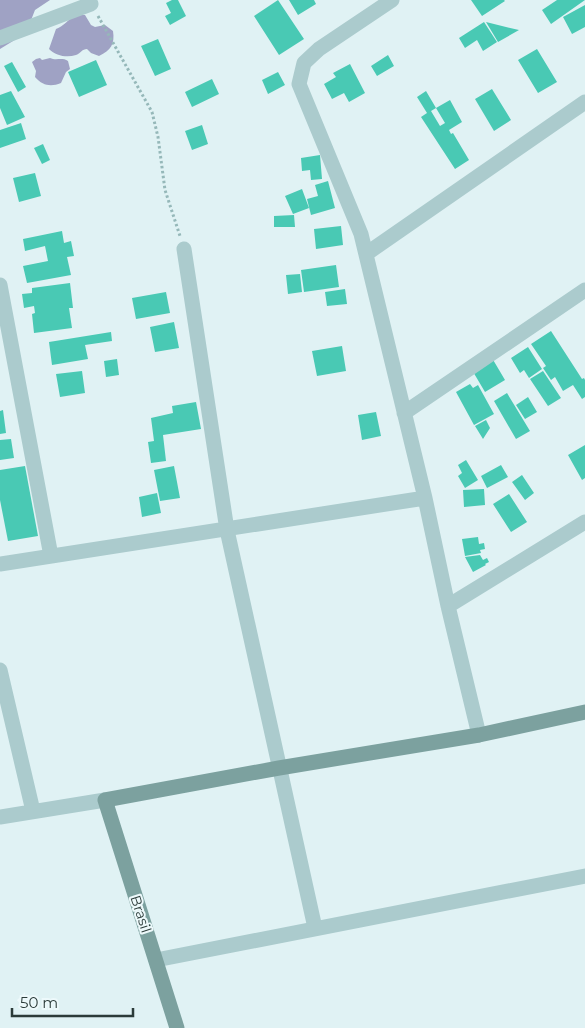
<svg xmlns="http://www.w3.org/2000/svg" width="585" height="1028" font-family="Montserrat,sans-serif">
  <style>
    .green { fill: #9fa2c4 }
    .building { fill: #49c9b4 }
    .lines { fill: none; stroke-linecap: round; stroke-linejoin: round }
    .path { stroke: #95b8b9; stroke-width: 3; stroke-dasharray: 2.5 2.5; stroke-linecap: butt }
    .street { stroke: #abcbcd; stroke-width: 15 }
    .secondary { stroke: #7ca19f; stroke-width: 15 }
    .labels { text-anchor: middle; stroke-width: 4; stroke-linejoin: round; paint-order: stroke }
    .street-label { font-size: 14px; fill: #2b3b39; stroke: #edf9fb }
  </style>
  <rect width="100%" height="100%" fill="#e0f2f4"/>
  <path class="green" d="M0,0H50L35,10L26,33L0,49Z
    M75,15H85L91,25L95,27L105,25L113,31C115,44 111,50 99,56L91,53L87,49C82,49 81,53 76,55C67,58 56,56 49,49L56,29C64,26 68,20 75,15Z
    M40,58L42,60L50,58C56,61 62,57 68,61L70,69L66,72L61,83C51,87 43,86 35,77L36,71L32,62L36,59Z"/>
  <path class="building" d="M172,0H178L186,16L170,25L165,16L171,13L166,3Z
    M278,0L304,39L279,55L254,16Z
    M289,0H314L316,4L298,15Z
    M471,0H504L505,1L482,16Z
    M557,0H585L551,24L542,10Z
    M585,5V27L572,34L563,17Z
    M484,22L497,42L483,51L477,40L465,48L459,38Z
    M486,22L502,26L519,30L498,42Z
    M158,39L171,69L155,76L141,46Z
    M537,49L557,82L538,93L518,60Z
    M388,55L394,66L377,76L371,66Z
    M96,60L107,85L79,97L68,72Z
    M12,62L26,87L18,92L4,66Z
    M350,64L365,93L349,102L344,93L332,99L324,84L336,77L333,73Z
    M278,72L285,85L268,94L262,80Z
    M212,79L219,94L192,107L185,92Z
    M492,89L511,120L494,131L475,99Z
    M11,91L25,117L7,125L0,108V95Z
    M426,91L436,108L431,111L440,126L445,123L436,108L450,100L462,122L449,130L451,134L453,133L469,160L455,169L421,117L427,113L417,97Z
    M21,123L26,139L0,148V130Z
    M202,125L208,144L192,150L185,131Z
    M43,144L50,160L42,164L34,148Z
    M320,155L322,179L311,180L310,170L302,171L301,158Z
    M35,173L41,196L19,202L13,178Z
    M328,181L335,208L311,215L307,199L318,196L315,185Z
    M302,189L309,208L293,214L285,196Z
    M294,215L295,227H274V216Z
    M341,226L343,245L316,249L314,229Z
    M62,231L64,243L71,241L74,256L67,257L71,275L27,283L23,266L48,261L45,246L25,251L23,239Z
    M336,265L339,287L304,292L301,270Z
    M300,274L302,292L288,294L286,275Z
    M70,283L73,308H69L72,328L34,333L32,314L35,313L34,306L24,308L22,294L32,293V288Z
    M345,289L347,304L327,306L325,292Z
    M166,292L170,313L136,319L132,298Z
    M174,322L179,348L155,352L150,327Z
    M551,331L582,379L584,378L585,380V397L582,399L573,385L563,391L555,377L551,380L543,368L546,366L531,344Z
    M111,332L112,341L85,345L88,359L52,365L49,342Z
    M342,346L346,371L317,376L312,351Z
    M528,347L542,369L529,378L524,370L520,373L511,358Z
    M492,358L505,380L485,392L472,370Z
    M117,359L119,375L106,377L104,361Z
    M82,371L85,393L60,397L56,374Z
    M543,371L561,398L548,406L530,379Z
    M470,384L473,388L478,385L494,414L474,425L456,392Z
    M507,393L530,431L516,439L494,401Z
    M528,397L537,412L525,419L516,405Z
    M196,402L201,429L163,435L166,461L151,463L148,442L154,441L151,418L173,413L172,406Z
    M3,410L6,433L0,434V411Z
    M376,412L381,436L362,440L358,415Z
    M486,420L490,428L483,439L475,426Z
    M11,439L14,458L0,460V440Z
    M585,445V478L582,480L568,455Z
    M466,460L478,480L465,488L458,476L462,473L458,465Z
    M501,465L508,477L487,488L481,476Z
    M25,466L38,536L8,541L0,500V470Z
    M174,466L180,498L160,501L154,470Z
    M522,475L534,493L525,500L512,482Z
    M484,489L485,505L464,507L463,490Z
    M157,493L161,513L142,517L139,497Z
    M509,494L527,522L511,532L493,504Z
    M478,537L479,544L484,543L485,549L480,550L481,553L465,556L462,539Z
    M480,555L483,560L487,558L489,562L485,564L486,565L473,572L465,557Z"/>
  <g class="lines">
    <path class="path" d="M98,16L152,112L158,137L165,190L180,236"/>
    <path class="street" d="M392,0L319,49L304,63L299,84L361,234L425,498L448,606L479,735
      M0,38L91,4
      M184,249L227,530L315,928
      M366,254L585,102
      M0,285L51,556
      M404,413L585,290
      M0,564L425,498
      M448,606L585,522
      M0,670L33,811
      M0,817L105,800
      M156,960L585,876"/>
    <path class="secondary" d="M177,1028L105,800L279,768L479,735L585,712"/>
  </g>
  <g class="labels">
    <g class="street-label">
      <text transform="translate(141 914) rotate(72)" y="5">Brasil</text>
    </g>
  </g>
  <path d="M12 1008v8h121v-8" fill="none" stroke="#2b3b39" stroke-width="2.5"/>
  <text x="20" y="1008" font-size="15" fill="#2b3b39" stroke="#edf9fb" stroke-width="4" paint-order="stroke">50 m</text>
</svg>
